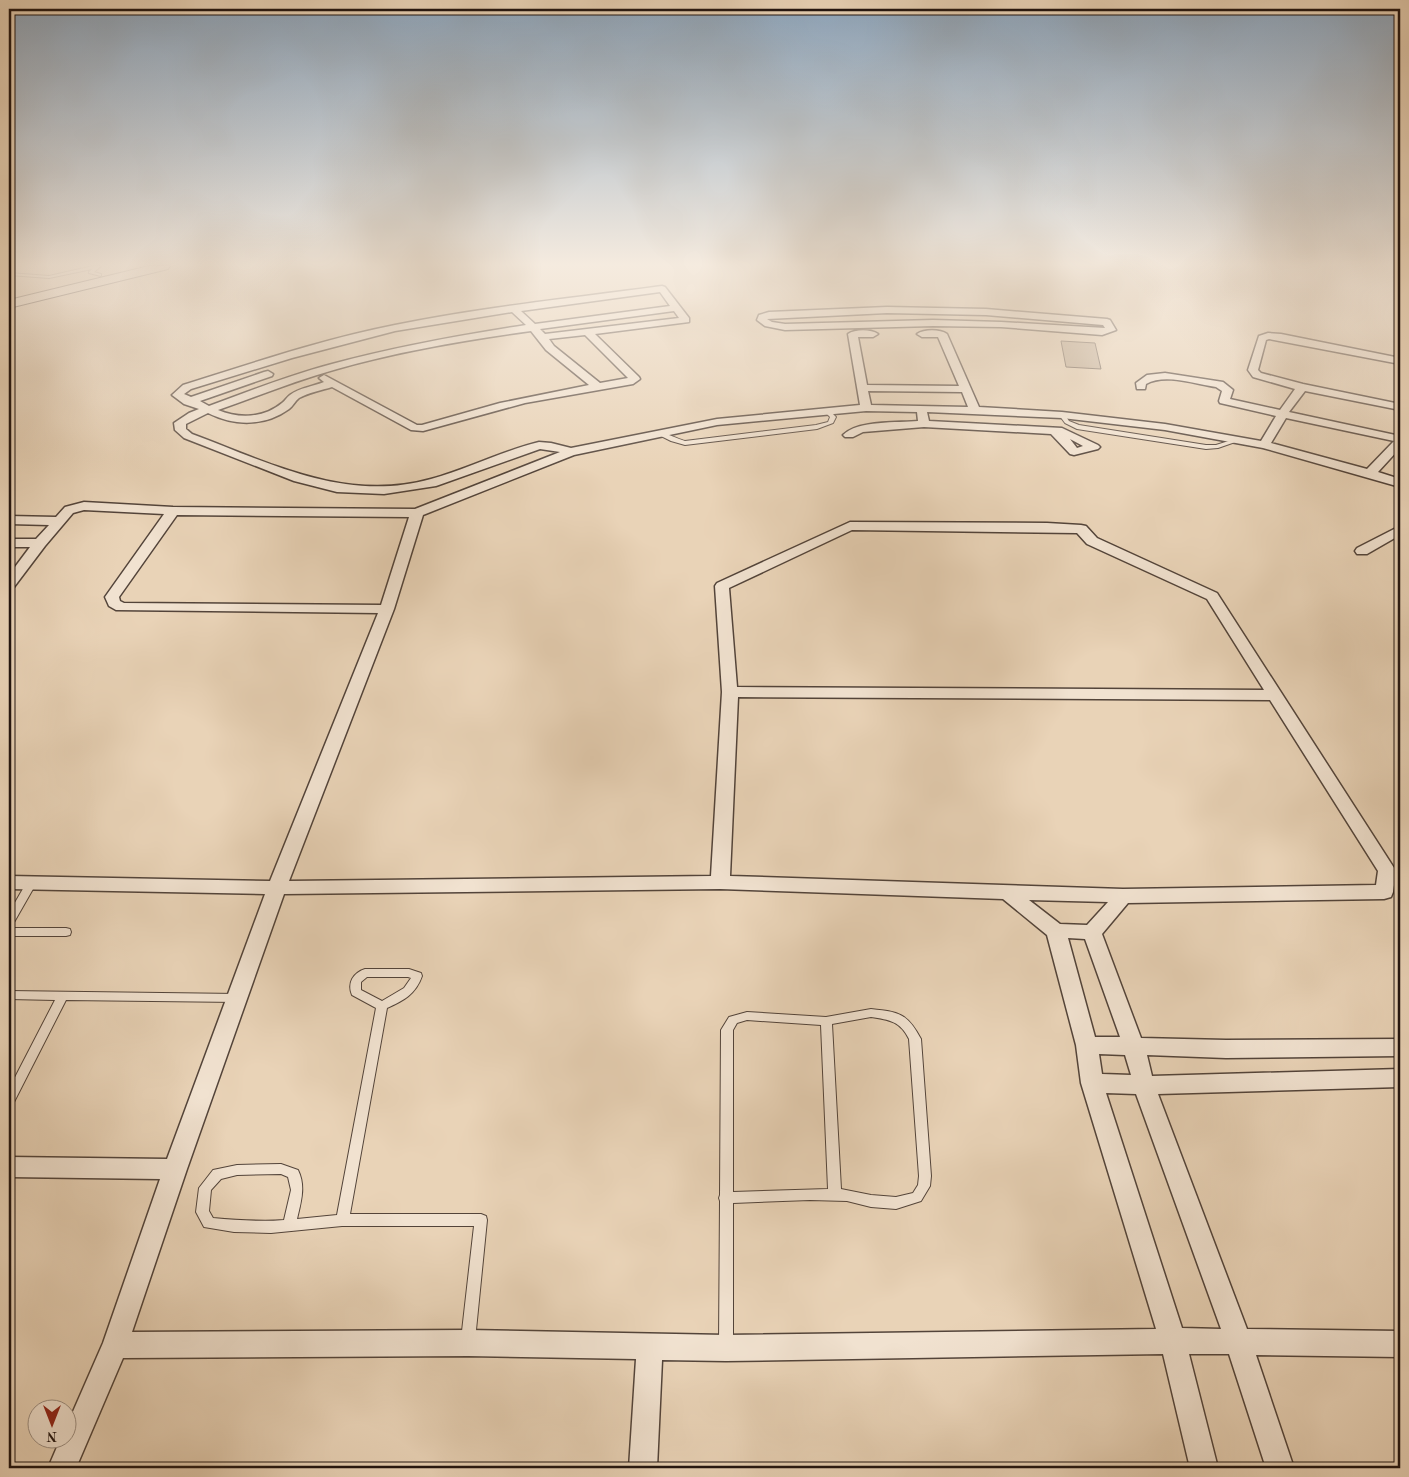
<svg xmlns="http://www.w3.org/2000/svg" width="1409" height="1477" font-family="'Old Standard TT',serif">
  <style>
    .green { fill: #c7b39b; stroke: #746456 }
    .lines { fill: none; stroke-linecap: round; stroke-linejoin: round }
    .lane-casing { stroke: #53443a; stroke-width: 2 }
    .street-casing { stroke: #53443a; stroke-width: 3 }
    .secondary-casing { stroke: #211410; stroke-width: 2 }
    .lane { fill: #f1e2d0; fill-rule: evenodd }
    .street { fill: #f1e2d0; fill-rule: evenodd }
    .secondary { fill: #f1e2d0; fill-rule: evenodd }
  </style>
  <rect width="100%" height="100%" fill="#e9d3b7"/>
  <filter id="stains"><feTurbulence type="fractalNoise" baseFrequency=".004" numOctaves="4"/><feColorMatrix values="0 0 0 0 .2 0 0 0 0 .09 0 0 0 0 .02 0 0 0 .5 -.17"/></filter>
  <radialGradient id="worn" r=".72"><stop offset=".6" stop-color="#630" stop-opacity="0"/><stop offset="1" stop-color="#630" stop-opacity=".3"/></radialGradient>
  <path class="green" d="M1061,341L1095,343L1101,369L1066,367Z"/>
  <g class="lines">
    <defs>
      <path id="lane" d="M93,266H101L94,272L101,274V276L89,273V272L92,269L49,278L9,275V273L49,276Z
        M827,412H831L836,417L833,423L817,429L685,445L671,441L657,434C664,431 677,439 685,441L816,425L828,422L830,417L826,413Z
        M1062,413L1064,414L1069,421L1079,425L1206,445H1216L1238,438L1241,440L1218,448L1206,449L1077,429L1065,423L1059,415Z
        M32,878L36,880L37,882L13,924L9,925V913L28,880Z
        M9,928H66L70,929L71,932L70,935L66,936H9Z
        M365,969H409L421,973L422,976C416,994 403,1001 387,1008L350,1214H481L486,1216L487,1220L475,1340L473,1345L468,1347L463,1345L461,1340L474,1226H342L271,1233L234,1232L204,1227L196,1212L199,1188L213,1170L237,1165L281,1164L298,1170C306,1186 301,1202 297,1219L337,1215L376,1008L352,995C347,983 353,973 365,969ZM367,977H408L411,978L404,988L382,1001L361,990V982ZM281,1174L288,1177L291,1190L284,1220C260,1222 236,1220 213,1218L209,1211L211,1190L221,1179L237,1175Z
        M9,991L238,994L242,995L243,998L242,1001L238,1002L66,1000L13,1104L9,1105V1089L55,1000L9,999Z
        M871,1009C899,1012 907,1013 921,1039L931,1176L930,1186L921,1201L896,1209L871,1207L847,1201L810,1200L733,1203V1345L731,1350L726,1352L721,1350L719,1345L720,1201L719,1198L720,1195L721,1030L729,1017L747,1012L826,1017ZM871,1017C890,1020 900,1021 909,1039L919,1176L918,1185L913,1193L896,1197L871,1195L841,1189L832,1024ZM747,1020L821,1025L828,1189L733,1192V1030L737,1023Z"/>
      <path id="street" d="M662,286L665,287L689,318V322L595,334L639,377L640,379L633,384L525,403L423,431L411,430L332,387C322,390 308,393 299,398C295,401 293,406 289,409C264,427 234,426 208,413L186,424V429L192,434C270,463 346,503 431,479C468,469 502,451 539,442L551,443L571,448L717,419L860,405L848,334C855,329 871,329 878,334L873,337H858L867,385L959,386L938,337H922L917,334C924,329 940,329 947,334L979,407L1062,412L1165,424L1261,441L1276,416L1220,403L1219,401L1222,391L1216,387C1195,384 1165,373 1146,384L1145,389H1137L1136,383L1147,375L1165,373L1223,382L1233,390L1230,399L1280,410L1295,389L1253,377L1248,370L1259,336L1268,333L1281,334L1400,358V364L1269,339L1266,340L1258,370L1261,373L1303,384L1400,404V410L1305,391L1289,412L1400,436V448L1378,472L1400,479V487L1263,448L1165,430L1062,418L927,412L929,421L1062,428L1098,445L1100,447L1098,449L1074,455L1070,454L1051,434L924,427L863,432L853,437H845L843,435C857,420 898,423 918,421L917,412L866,411L717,425L574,455L423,515L394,609L289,881L711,876L722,692L715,586L717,583L850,522L1047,523L1081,525L1086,526L1097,538L1217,593L1396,871L1393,892L1391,897L1384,899L1128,903L1102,934L1141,1038L1226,1040L1400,1039V1056L1226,1058L1147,1055L1152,1076L1400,1069V1087L1158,1094L1247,1329L1400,1331V1357L1256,1355L1294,1468H1266L1229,1354H1189L1218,1468H1190L1163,1354L726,1361L662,1360L657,1468H629L636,1359L468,1356L123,1358L76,1468H48L60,1440H68V1423L103,1343L160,1179L9,1177V1157L167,1159L265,894L9,889V876L270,881L378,613L116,610L109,606L105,597L164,514L84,510L73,513L45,546L14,587L9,588V575L30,547H9V539H36L49,525L9,524V516L56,517L65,507L84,502L173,507L415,509L560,452L540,449L436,486L384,494L337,492L294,481L184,438L175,430L174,423L189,413L199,409L184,404L172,395L183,385C253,363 324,339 395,325C483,307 573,298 662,286ZM660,292L670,306L535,324L521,311ZM674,311L679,318L545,334L540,329ZM512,312L526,325C461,335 395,347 332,364C290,375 250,391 209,406L200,401L272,376L273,374L268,371L264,372L191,397L184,394L191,389L292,358L395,331ZM531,331L546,350L589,385L500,403L422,425H417L324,375L319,378L324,382C314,386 299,388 290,395C287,397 285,401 282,403C264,418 239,419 218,410C258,396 297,380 337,369C400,351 466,340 531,331ZM585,335L628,378L600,383L554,346L549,339ZM868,391L962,392L968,407L871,405ZM1286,418L1394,441L1367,469L1271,443ZM1070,439L1083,446L1077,448ZM177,515L409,517L381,605L124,603L120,601L119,597ZM852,530L1077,533L1087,544L1207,599L1264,690L737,687L729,588ZM738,697L1270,700L1378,871L1376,885L1123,889L730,876ZM720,889L1003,899L1047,935L1076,1045L1081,1083L1156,1329L726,1335L468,1330L132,1332L187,1169L284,894ZM1029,900L1108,902L1087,925L1060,924ZM1068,938L1085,939L1120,1037H1095ZM1099,1054L1125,1055L1131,1075L1102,1074ZM1106,1093L1136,1094L1221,1329L1182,1328Z
        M887,307L986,309L1107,319L1110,320L1116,330L1102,335L1001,327L933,326L785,330L765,326L757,320L759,315L769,312ZM887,313L986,315L1103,325L1105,328L1001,322L933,320L785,324L772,322L767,319Z
        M1400,526V535L1367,554H1357L1355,551L1357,548Z"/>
      <path id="secondary" d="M149,266H170L168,269L9,308V300Z"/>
    </defs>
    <use href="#lane" class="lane-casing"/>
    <use href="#street" class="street-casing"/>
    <use href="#secondary" class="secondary-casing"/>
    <use href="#lane" class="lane"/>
    <use href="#street" class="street"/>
    <use href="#secondary" class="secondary"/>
  </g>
  <linearGradient id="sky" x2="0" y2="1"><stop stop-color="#8da6be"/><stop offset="0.56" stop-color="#f5ebdf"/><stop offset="1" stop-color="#f5ebdf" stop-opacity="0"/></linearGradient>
  <rect width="1409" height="473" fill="url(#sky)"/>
  <rect width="1409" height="1477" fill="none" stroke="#e9d3b7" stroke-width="30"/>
  <rect x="10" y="10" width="1389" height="1457" fill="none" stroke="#211410" stroke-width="2.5"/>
  <rect x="15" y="15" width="1379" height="1447" fill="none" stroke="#211410"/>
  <g transform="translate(52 1424) rotate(180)"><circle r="24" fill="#f1e2d0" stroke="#9e9083"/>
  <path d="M0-4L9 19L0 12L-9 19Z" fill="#8f2418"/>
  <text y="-8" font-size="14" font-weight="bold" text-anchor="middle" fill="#211410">N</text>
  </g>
  <rect width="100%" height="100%" filter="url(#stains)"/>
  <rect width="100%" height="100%" fill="url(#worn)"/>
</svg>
